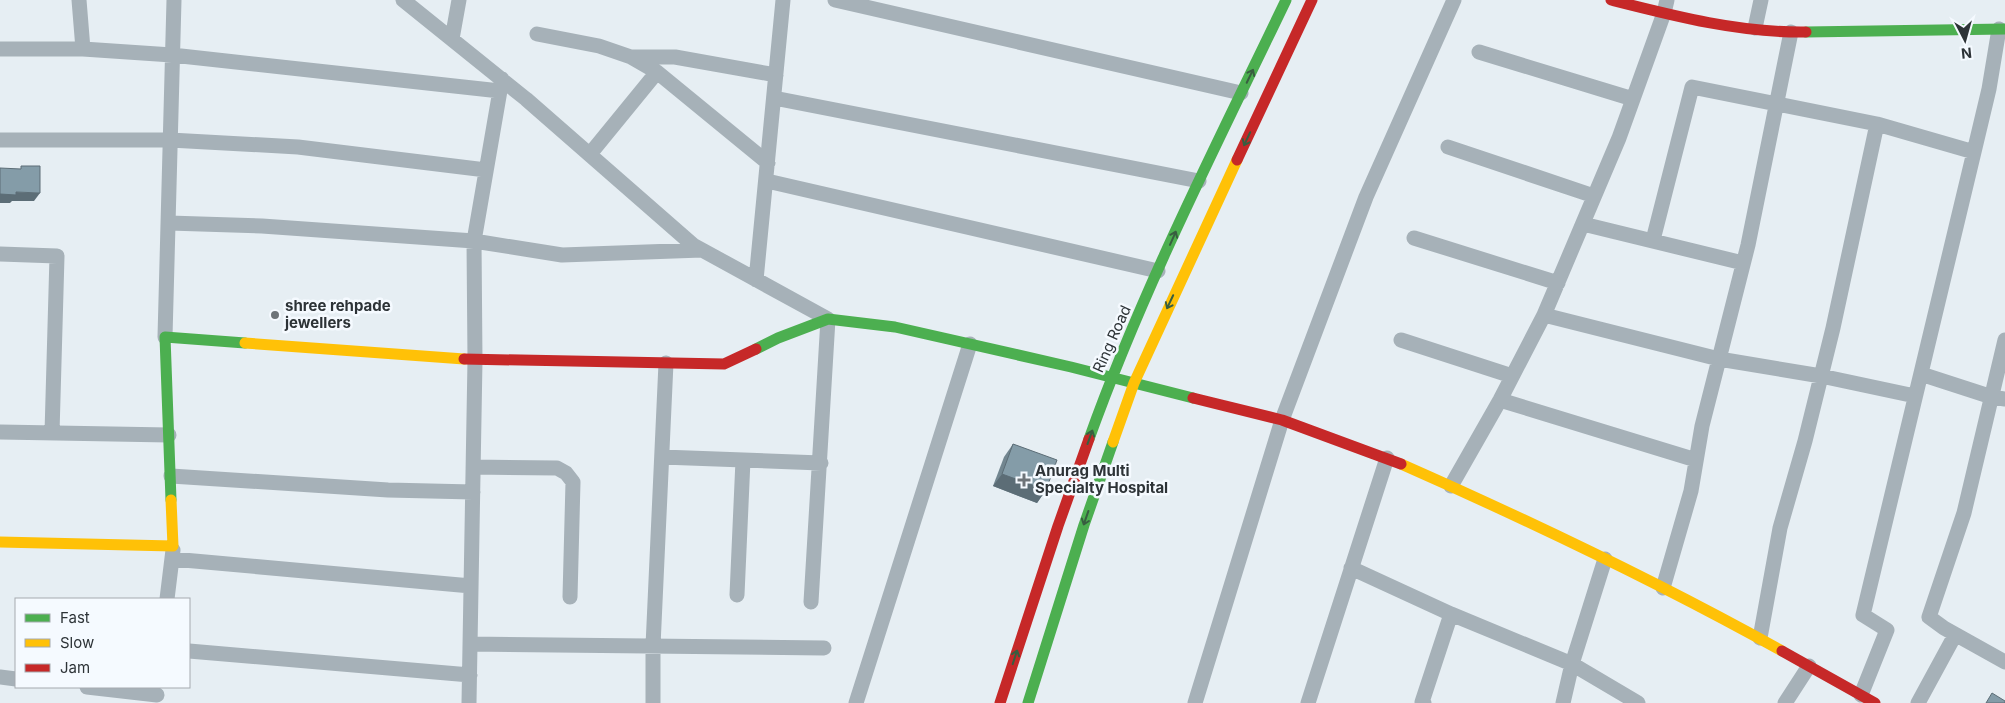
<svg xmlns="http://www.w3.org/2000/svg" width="2005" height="703" font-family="Inter,sans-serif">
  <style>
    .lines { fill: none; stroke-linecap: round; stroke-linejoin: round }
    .street { stroke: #a6b1b8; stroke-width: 15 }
    .fast { stroke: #4caf50; stroke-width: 11 }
    .slow { stroke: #ffc107; stroke-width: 11 }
    .jam { stroke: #c62828; stroke-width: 11 }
    .wall { fill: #728690 }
    .shaded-wall { fill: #5c6d76 }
    .building { fill: #849ca8; stroke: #5c6d76 }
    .oneway { stroke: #385e40 }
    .poi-dot { fill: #6e7479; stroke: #f5faff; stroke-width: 2 }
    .labels { text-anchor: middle; stroke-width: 5; stroke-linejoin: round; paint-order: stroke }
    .poi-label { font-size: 15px; font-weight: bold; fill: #2d3337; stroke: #f5faff; text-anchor: start }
    .street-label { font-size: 15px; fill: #2d3337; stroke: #f5faff }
  </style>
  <rect width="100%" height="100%" fill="#e6eef3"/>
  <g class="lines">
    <path class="street" d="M79,0L83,49
      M403,0L526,99L693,245L828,319L811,602
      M835,0L1241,93
      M1755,28L1761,0
      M537,34L599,46L631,57L657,72L768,163
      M452,39L459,0
      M0,49H83L172,55L500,91
      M1479,52L1633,99
      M631,57H675L776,75
      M774,98L1199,181
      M0,140H170L298,147L486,170
      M1448,147L1594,196
      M590,154L657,72
      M767,181L1158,271
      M169,223L262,226L474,241L562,255L702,250
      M1583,224L1743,263
      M1414,238L1558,283
      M1653,240L1692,87L1877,124
      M0,254L57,256L52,433
      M756,280L783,0
      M1544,315L1719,359L1821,376L1915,396
      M165,337L174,0
      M1401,340L1512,376
      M2005,340L1964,513L1929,617L1944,628L2005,662
      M1921,374L1992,397L2005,399
      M1500,400L1696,460
      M0,432L169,435
      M662,457L821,463
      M473,467L557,468L566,473L573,482L570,597
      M171,476L388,490L473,492
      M1451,486L1500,400L1544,315L1619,138L1664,13L1667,0
      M172,559L471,586
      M1351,568L1451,614L1572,664L1638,703
      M1663,588L1691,491L1702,426L1748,245L1791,32
      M737,595L743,460
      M167,599L173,550
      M1760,638L1780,528L1805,441L1833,328L1877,124L1974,152L1989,89L1999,29
      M470,644L824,648
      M189,651L470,675
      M0,677L16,679
      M87,687L157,695
      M1861,695L1887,630L1863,615L1974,152
      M469,703L475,360L474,241L502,79
      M653,703V646L666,363
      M856,703L970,344
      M1195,703L1282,420L1366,197L1454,0
      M1308,703L1387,458
      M1424,703L1422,702L1451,614
      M1563,703L1572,664L1605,559
      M1785,703L1809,666
      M1918,703L1955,635"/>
    <path class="fast" d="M1806,32L2005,29
      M756,349L778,338L828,319L895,327L1071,367L1193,398
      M1089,439C1143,288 1217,144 1286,0
      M171,500L165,337L245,343
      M1028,703L1084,525L1113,442"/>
    <path class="slow" d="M245,343L464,359
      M1113,442L1134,383L1237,160
      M1401,464C1530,521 1658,582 1782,651
      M0,542L173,546L171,500"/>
    <path class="jam" d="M1611,0C1674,16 1740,33 1806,32
      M1237,160L1312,0
      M464,359L724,364L756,349
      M1193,398L1282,420L1401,464
      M1782,651L1875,703
      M1000,703L1058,526L1089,439"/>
  </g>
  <path class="wall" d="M1013,444L1046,490L1037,503L993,486L1004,457Z"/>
  <path class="shaded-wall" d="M16,192L40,193L34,201H12L10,203H0V194Z
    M1002,474L1046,490L1037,503L993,486Z"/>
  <path class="building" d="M21,166H40V193L16,192V195L0,194V168L21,169Z
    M1013,444L1057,460L1046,490L1002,474Z
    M1992,693L2005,701V703H1986Z"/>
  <defs><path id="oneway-shaft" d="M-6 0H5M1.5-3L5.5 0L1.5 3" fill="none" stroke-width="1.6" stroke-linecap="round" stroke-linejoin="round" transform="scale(1.25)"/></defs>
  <g class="oneway">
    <use href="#oneway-shaft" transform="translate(1250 76) rotate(-64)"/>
    <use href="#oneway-shaft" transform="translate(1247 139) rotate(115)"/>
    <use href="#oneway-shaft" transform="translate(1173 238) rotate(-66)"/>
    <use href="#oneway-shaft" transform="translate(1170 302) rotate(115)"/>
    <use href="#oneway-shaft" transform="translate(1090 437) rotate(-70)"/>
    <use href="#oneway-shaft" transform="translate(1086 518) rotate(109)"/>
    <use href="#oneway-shaft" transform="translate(1015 657) rotate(-72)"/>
  </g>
  <g class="poi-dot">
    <circle cx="275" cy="315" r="5"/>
    <path d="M1021.5 472.5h5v5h5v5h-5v5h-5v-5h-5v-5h5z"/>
  </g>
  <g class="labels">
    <g class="poi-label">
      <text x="285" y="311">shree rehpade<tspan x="285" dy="17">jewellers</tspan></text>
      <text x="1035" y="476">Anurag Multi<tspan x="1035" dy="17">Specialty Hospital</tspan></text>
    </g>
    <g class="street-label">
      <text transform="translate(1112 339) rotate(-66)" y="5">Ring Road</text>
    </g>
  </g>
  <rect x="15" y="598" width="175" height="90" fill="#f5faff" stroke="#a5aaaf"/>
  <rect x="25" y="614" width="25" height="8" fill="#4caf50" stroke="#a5aaaf"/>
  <text x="60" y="623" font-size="15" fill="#2d3337">Fast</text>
  <rect x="25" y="639" width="25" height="8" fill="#ffc107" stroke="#a5aaaf"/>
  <text x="60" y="648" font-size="15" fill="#2d3337">Slow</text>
  <rect x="25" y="664" width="25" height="8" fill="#c62828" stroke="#a5aaaf"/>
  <text x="60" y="673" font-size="15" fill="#2d3337">Jam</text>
  <g transform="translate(1965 40) rotate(174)" stroke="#f5faff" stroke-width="4" paint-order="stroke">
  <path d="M0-4L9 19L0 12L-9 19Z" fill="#2d3337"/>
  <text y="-8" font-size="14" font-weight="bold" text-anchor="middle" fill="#2d3337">N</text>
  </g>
</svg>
